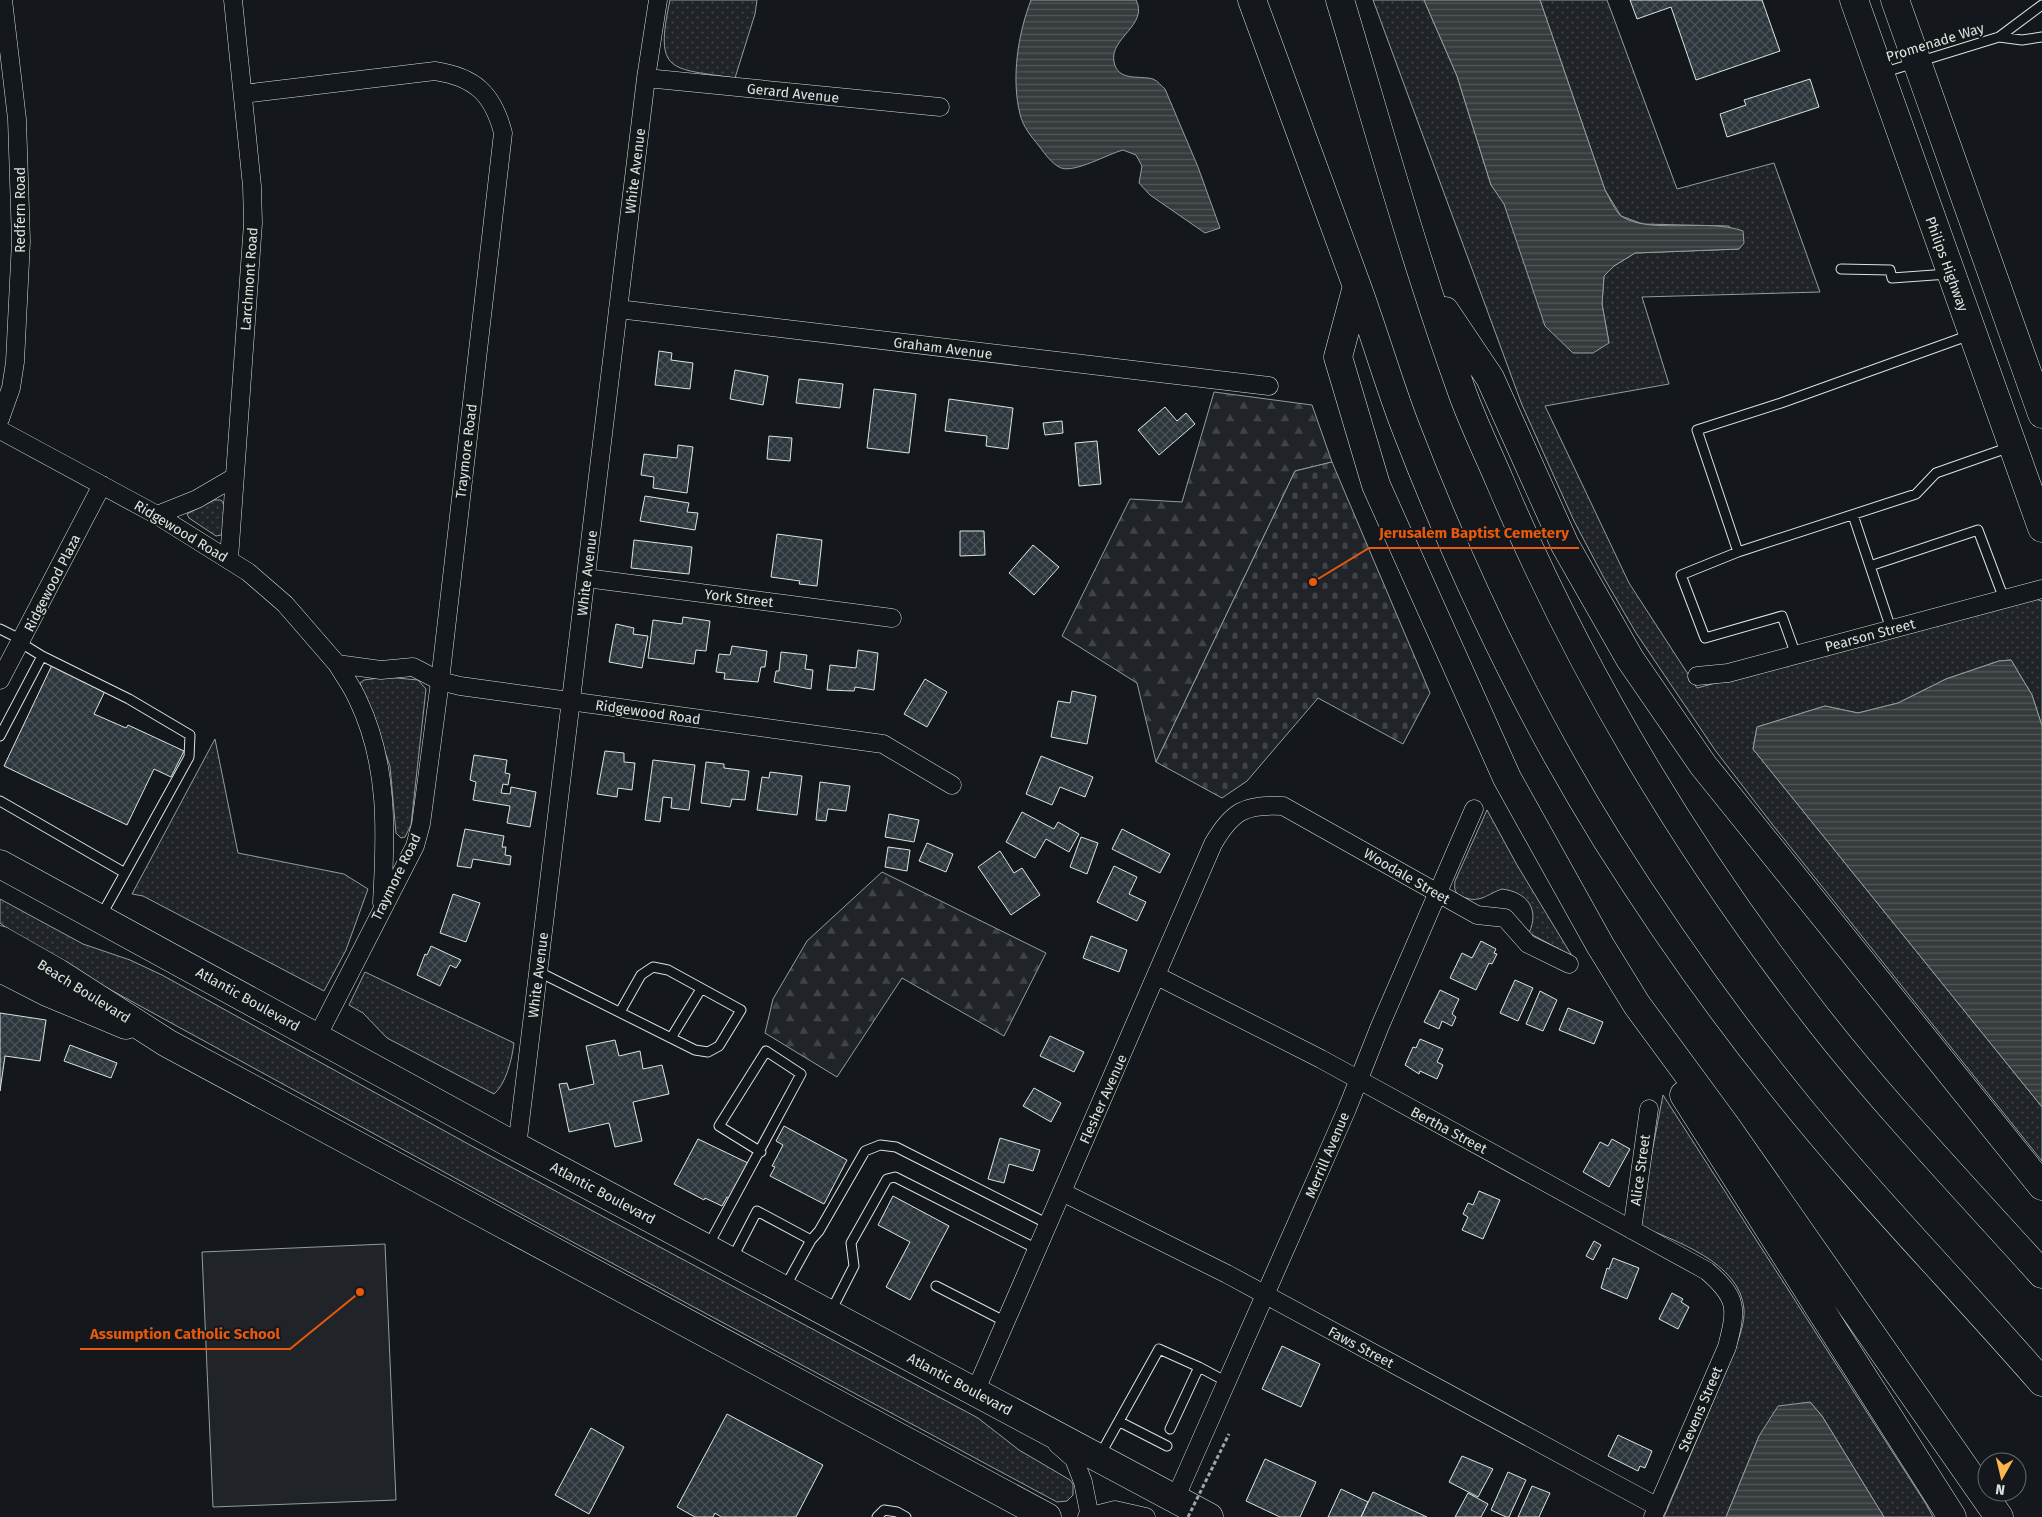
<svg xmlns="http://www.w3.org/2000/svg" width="2042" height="1517" font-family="'Fira Sans',sans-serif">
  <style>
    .grass { fill: url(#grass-dots); stroke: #939e99 }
    .forest { fill: url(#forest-firs); stroke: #939e99 }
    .cemetery { fill: url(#cemetery-stones); stroke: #939e99 }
    .pitch { fill: #202428; stroke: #939e99 }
    .water { fill: url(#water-rules); stroke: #939e99 }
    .building { fill: url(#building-cross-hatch); stroke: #d8e6dc }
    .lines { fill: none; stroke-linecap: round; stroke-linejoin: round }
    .service-casing { stroke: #d8e6dc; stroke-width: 11 }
    .minor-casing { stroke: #d8e6dc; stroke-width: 19 }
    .primary-casing { stroke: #d8e6dc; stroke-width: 29 }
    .trunk-casing { stroke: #d8e6dc; stroke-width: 29 }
    .motorway-casing { stroke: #d8e6dc; stroke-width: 29 }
    .service { stroke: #14181c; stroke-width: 9 }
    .minor { stroke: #14181c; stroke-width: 18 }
    .primary { stroke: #14181c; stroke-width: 28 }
    .trunk { stroke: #14181c; stroke-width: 28 }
    .motorway { stroke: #14181c; stroke-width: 28 }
    .path-bridge { stroke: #9da8a2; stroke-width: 3; stroke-dasharray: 4 2.5; stroke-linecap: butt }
    .labels { text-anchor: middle; stroke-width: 4; stroke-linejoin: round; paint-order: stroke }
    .street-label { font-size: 14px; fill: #d8e6dc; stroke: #14181c }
    .leader { fill: none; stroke: #e8590c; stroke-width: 2 }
    .callout-dot { fill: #e8590c; stroke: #14181c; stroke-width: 2 }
    .callout-label { font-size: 15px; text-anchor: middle; font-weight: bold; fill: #e8590c; stroke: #14181c; stroke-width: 4; stroke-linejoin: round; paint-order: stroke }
  </style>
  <defs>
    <pattern id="grass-dots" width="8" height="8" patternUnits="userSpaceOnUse" patternTransform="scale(1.25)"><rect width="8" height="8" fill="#202428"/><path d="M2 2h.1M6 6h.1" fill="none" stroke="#404447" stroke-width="1.8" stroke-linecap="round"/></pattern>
    <pattern id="forest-firs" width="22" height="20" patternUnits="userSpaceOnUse" patternTransform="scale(1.25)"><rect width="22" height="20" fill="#202428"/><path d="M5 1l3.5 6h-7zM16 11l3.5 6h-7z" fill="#404447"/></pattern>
    <pattern id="cemetery-stones" width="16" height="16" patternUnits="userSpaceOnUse" patternTransform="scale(1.25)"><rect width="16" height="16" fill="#202428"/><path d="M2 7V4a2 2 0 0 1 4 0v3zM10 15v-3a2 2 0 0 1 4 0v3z" fill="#404447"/></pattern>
    <pattern id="water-rules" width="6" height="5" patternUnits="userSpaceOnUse" patternTransform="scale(1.25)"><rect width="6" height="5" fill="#363b3e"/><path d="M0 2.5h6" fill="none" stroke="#525759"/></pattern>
    <pattern id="building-cross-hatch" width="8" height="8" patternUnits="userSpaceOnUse" patternTransform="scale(1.25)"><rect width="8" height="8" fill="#2c363c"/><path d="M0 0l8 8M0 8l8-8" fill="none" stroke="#4a5358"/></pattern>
  </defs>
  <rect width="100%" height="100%" fill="#14181c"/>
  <path class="grass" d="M670,0H757L755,14L735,78C670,68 654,74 670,0Z
    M1373,0H1424L1457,76L1491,185L1609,343L1602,304L1604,276L1614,266L1635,253L1739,249L1729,226L1643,224L1621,216L1605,190L1540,0H1607L1677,189L1774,163L1820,292L1642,297L1669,384L1545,406L1629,583L1697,688L2035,599L2042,601V726L2032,695L2011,660L1999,661L1946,679L1898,703L1858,713L1825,706L1757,727L1753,749L2042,1107V1161L1772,824L1715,750L1636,633L1604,578L1574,521L1522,405Z
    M214,500H221L225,505V528L221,535L216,536L189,518L187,514Z
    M386,677L418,680L426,689L411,825L405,837L401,838L396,833L390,766L360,683L364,680Z
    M215,739L238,853L344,874L368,889L346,950L324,991L143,896L132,894Z
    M1487,810L1517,865L1572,956L1529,933C1540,909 1527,892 1502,889C1487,894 1480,904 1463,897C1455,894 1454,890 1455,881Z
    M0,899L83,944L130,960L162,975L470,1145L978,1418L1019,1450L1070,1480L1073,1484V1495L1067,1501L1057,1502L541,1225L34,948L0,923Z
    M365,972L514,1043C512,1059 506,1084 494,1094L387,1038L363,1013L349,1005Z
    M1663,1095L1926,1504L1933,1517H1884L1822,1416L1810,1402L1759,1436L1726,1517H1664L1735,1350C1739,1337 1745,1323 1744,1309C1740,1262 1675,1241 1638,1225Z"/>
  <path class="forest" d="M1214,392L1312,405L1332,462L1295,471L1156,762L1137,683L1062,636L1130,499L1182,502Z
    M882,872L1046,953L1004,1036L902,978L837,1077L765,1033L773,999L807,941Z"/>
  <path class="cemetery" d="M1332,462L1430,693L1403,744L1318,698L1247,781L1222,798L1156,762L1295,471Z"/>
  <path class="pitch" d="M385,1244L396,1500L213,1507L202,1252Z"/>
  <path class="water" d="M1031,0H1136C1149,25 1109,38 1114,62C1118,82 1139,75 1153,79C1158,81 1161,86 1165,89L1198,167L1220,228L1205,233L1150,195L1139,183L1142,166L1136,155L1123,150C1108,154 1075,173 1061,168C1052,164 1045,154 1039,146C1031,136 1023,127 1020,114C1011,78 1018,34 1031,0Z
    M1424,0H1540L1605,190C1609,197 1615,211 1621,216C1649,235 1709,218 1743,231L1744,243L1739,249L1635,253L1614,266L1604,276L1602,304L1609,343L1593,353H1573L1545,326L1504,204L1491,185L1457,76Z
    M2011,660L2032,695L2042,726V1107L1753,749L1757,727L1825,706L1858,713L1898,703L1946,679L1999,661Z
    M1810,1402L1822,1416L1884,1517H1726L1759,1436L1778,1406Z"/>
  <path class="building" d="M1630,0H1762L1780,51L1696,80L1671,7L1637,19Z
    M1810,79L1819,107L1727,137L1720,114L1746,105L1744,100Z
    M659,351L672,353L671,360L693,363L690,389L655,385Z
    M735,370L768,376L763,405L730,399Z
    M799,379L843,384L840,408L796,403Z
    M874,389L916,394L909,453L867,448Z
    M949,399L1013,408L1008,449L986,446L987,436L945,431Z
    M1165,407L1177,421L1186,413L1195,424L1159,455L1138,430Z
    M1062,421L1063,433L1045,435L1043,423Z
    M769,436L792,438L790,461L767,459Z
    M1097,441L1101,484L1079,486L1075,443Z
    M678,445L693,447L687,493L653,488L654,477L641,475L644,454L677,458Z
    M645,496L689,503L687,512L698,513L695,530L640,521Z
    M960,531H984L985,555L960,556Z
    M777,534L822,540L817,586L799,584L800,581L771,577Z
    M634,540L692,547L689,574L631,568Z
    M1033,545L1059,567L1034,595L1009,573Z
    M683,617L710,621L706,651L696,650L694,664L648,658L653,620L682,624Z
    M616,624L634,628L633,634L648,636L642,668L609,662Z
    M732,646L767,651L765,667H761L758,682L724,679L725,673L716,672L719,654L730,655Z
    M858,650L878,653L874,690L855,687L854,691L827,690L830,665L856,668Z
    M781,652L807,655L805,669L813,670L811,689L774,682L776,671H779Z
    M52,665L105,691L94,714L126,728L128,725L184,751L171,777L154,769L127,825L4,766Z
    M925,679L947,692L927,727L904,714Z
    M1072,691L1096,696L1087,744L1051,737L1058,701L1070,703Z
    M605,751L624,753V762L635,763L632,790L618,788L617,797L597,794Z
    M474,755L507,760L505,773L510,774L508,785L503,784L501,793L510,794L511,787L536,792L530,827L507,823L510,806L473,800L476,782L470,780Z
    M1041,756L1093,777L1085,797L1060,787L1052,805L1026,794Z
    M653,760L695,765L689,810L671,808L672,798L663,797L660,822L645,820Z
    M706,762L724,764V768L749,771L745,800L732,799L730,807L701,803Z
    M770,772L802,776L797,815L757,810L762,777L769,778Z
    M820,782L850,786L846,811L828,809L826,821L816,820Z
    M1022,812L1054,829L1058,822L1079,834L1069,852L1046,839L1035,858L1006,842Z
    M889,814L919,820L914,842L885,837Z
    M465,829L504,836L502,847H506L505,855L511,856L510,865L473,859L471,868L457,866Z
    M1122,829L1170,854L1160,873L1112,849Z
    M1081,837L1098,843L1087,874L1070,867Z
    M927,843L953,854L946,872L919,861Z
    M888,847L910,850L907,871L885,867Z
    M1000,851L1014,873L1022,868L1040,895L1011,915L978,867Z
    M1114,866L1137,877L1129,894L1146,902L1137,921L1097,902Z
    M453,894L480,903L466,942L440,933Z
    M1091,936L1127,950L1119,972L1083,958Z
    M1481,941L1496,949L1494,953L1497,954L1492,964L1489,963L1476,990L1450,978L1462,953L1472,958Z
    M431,946L461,960L456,968L450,965L440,986L417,975L425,954L427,955Z
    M1515,980L1533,988L1518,1021L1500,1013Z
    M1440,990L1459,999L1452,1014L1456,1017L1452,1026L1442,1021L1439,1029L1424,1022Z
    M1540,991L1557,1000L1543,1031L1526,1024Z
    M1568,1008L1603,1022L1594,1044L1559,1030Z
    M0,1013L46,1020L40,1061L5,1056L0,1091Z
    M1050,1036L1084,1052L1074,1072L1040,1056Z
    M1420,1039L1443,1049L1437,1062L1443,1065L1437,1079L1420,1071L1419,1074L1405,1065L1413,1047L1416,1048Z
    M615,1040L619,1056L640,1051L643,1069L662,1065L669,1094L633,1102L642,1141L615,1147L609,1123L569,1132L559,1084L567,1083L569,1090L594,1084L586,1046Z
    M70,1045L117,1063L111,1078L64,1061Z
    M1034,1088L1061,1103L1051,1122L1023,1106Z
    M784,1126L847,1160L824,1204L770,1176L775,1167L772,1166L783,1145L776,1141Z
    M1000,1138L1040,1150L1033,1171L1009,1164L1004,1183L988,1179Z
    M698,1139L748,1163L729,1198L727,1197L722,1206L705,1198L704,1200L674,1184Z
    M1612,1139L1630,1149L1609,1187L1583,1172L1600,1142L1608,1146Z
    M1479,1191L1500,1200L1483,1239L1462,1230L1468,1217L1463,1214L1468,1203L1473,1205Z
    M893,1196L949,1226L910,1300L886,1287L910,1242L878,1225Z
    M1594,1241L1601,1245L1593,1260L1586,1256Z
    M1613,1258L1639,1268L1627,1299L1601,1288L1607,1268L1609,1269Z
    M1672,1293L1683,1299L1681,1302L1689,1307L1678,1329L1659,1319Z
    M1282,1346L1320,1364L1301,1407L1262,1389Z
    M727,1414L823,1465L796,1517H721L715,1513L713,1517H695L677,1507Z
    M591,1428L624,1447L589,1514L555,1495Z
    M1618,1435L1652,1451L1645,1468L1640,1466L1638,1471L1608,1456Z
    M1462,1456L1493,1469L1478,1497L1449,1482Z
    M1265,1459L1316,1482L1300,1517H1280L1246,1501Z
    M1508,1472L1526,1480L1509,1517H1506L1491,1510Z
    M1532,1486L1550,1493L1539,1517H1518Z
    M1341,1489L1368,1502L1361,1517H1328Z
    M1373,1492L1427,1517H1361Z
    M1468,1493L1488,1504L1481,1517H1455Z"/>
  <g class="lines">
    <defs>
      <path id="service" d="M1999,37L2022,40L2042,37
        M1882,73L1999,37L2042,5
        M1841,269L1890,270L1892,278L1948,274
        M1970,335L1781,403L1697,430L1738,552L1916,494L1936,473L2010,447
        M1853,515L1870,566L1978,530L2004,599
        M1738,552L1681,575L1705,638L1782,616L1796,655
        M1870,566L1891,629
        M0,629L22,640
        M42,656L129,699L190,735L189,757L125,873
        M0,736L42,656L21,643
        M0,801L125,873L101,916
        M539,972L695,1050L708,1052L719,1046L741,1010L668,970L653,967L641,975L620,1012
        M671,1038L701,989
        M811,1240L819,1231L865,1151L880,1145L896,1147L1048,1224
        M708,1246L801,1074L766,1051L719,1126L761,1152
        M732,1259L757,1211L811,1240L785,1287
        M936,1286L1006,1322
        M831,1311L854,1266L851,1243L887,1179L895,1177L1037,1249
        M1199,1367L1227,1382
        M1120,1422L1167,1446
        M1100,1455L1159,1349L1199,1367L1170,1429
        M877,1517L884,1510L897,1512L906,1517"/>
      <path id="minor" d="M646,78L940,107
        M243,94L435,71C475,77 493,94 503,133L440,681L421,824L415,846L317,1037
        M618,309L1269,386
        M0,419L11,388L15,362L21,241L17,119L3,0
        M0,430L157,515L248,572L285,604L337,664L381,670L413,667L440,681L460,686L883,744L952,785
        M157,515L197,499L233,478
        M229,559L253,223L252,186L233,0
        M586,578L892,618
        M337,664C344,676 353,688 358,700C389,765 386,833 382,903
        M1697,676L1728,673L2042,589
        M0,680L102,485
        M1157,976L1321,1059L1707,1271C1738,1298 1737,1308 1727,1347L1653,1517
        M517,1147L646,78L658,0
        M1062,1192L1227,1274L1658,1507
        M1632,1230L1649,1109
        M975,1392L1213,844C1232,811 1245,804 1283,806L1477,915L1505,918L1528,944L1569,964
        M1057,1444L1074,1459L1083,1482L1090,1517
        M1175,1499L1347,1109L1380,1026L1474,809
        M1087,1517L1115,1510L1146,1517"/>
      <path id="primary" d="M1854,0L2042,528
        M1895,0L2042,414
        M0,968L47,992L126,1025"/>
      <path id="trunk" d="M0,864L517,1147L1209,1517
        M0,940L58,973L167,1043L1047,1517"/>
      <path id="motorway" d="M1252,0C1286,94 1321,187 1355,281C1373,329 1387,379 1405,426C1460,569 1526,710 1607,840C1660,924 1718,1007 1780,1084C1862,1188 1955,1282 2042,1382
        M1340,0C1379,130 1415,261 1461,389C1472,421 1488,453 1501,484C1580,671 1684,845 1808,1006C1880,1100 1963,1186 2042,1274
        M1357,286L1338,357L1376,485L1507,778L1600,945L1637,1005L1726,1126L1999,1517
        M1445,311L1490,378L1565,545L1630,659L1703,765L2042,1186
        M1684,1095L1952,1517"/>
    </defs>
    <use href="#service" class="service-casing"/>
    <use href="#minor" class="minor-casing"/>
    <use href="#primary" class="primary-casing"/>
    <use href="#trunk" class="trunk-casing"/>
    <use href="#motorway" class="motorway-casing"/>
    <use href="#service" class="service"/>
    <use href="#minor" class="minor"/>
    <use href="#primary" class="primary"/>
    <use href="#trunk" class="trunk"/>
    <use href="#motorway" class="motorway"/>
    <path class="path-bridge" d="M1188,1517L1229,1434"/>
  </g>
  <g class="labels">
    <g class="street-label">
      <text transform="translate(1935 42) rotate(-17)" y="5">Promenade Way</text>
      <text transform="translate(793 93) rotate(6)" y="5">Gerard Avenue</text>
      <text transform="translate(635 171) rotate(-83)" y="5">White Avenue</text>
      <text transform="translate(20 210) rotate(-90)" y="5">Redfern Road</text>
      <text transform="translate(1947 264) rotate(70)" y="5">Philips Highway</text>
      <text transform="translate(249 279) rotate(-86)" y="5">Larchmont Road</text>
      <text transform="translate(943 348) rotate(7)" y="5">Graham Avenue</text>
      <text transform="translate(466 451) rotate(-83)" y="5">Traymore Road</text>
      <text transform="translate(181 531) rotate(31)" y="5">Ridgewood Road</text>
      <text transform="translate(587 573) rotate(-83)" y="5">White Avenue</text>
      <text transform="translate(52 583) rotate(-63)" y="5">Ridgewood Plaza</text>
      <text transform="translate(739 598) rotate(7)" y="5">York Street</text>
      <text transform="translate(1870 635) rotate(-15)" y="5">Pearson Street</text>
      <text transform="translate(648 712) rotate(8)" y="5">Ridgewood Road</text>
      <text transform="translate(1407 876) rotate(30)" y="5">Woodale Street</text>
      <text transform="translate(396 877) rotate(-64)" y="5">Traymore Road</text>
      <text transform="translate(538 975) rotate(-83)" y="5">White Avenue</text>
      <text transform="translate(84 991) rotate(32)" y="5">Beach Boulevard</text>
      <text transform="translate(248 999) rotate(29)" y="5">Atlantic Boulevard</text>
      <text transform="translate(1103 1099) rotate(-66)" y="5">Flesher Avenue</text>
      <text transform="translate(1449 1130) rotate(28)" y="5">Bertha Street</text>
      <text transform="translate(1327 1155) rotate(-67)" y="5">Merrill Avenue</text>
      <text transform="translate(1640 1170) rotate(-82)" y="5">Alice Street</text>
      <text transform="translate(603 1193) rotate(28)" y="5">Atlantic Boulevard</text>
      <text transform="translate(1361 1347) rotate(28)" y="5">Faws Street</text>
      <text transform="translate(960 1384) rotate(28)" y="5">Atlantic Boulevard</text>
      <text transform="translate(1700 1409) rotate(-67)" y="5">Stevens Street</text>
    </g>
  </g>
  <path class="leader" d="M1313 582L1369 548H1579M360 1292L290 1349H80"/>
  <g class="callout-dot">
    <circle cx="1313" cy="582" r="5"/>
    <circle cx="360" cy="1292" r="5"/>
  </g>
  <g class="callout-label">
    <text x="1474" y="538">Jerusalem Baptist Cemetery</text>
    <text x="185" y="1339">Assumption Catholic School</text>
  </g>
  <g transform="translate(2002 1477) rotate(188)"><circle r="24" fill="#14181c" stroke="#626a69"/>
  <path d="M0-4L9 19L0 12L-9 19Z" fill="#ffb74d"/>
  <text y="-8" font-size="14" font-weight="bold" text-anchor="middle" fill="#d8e6dc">N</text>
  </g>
</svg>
